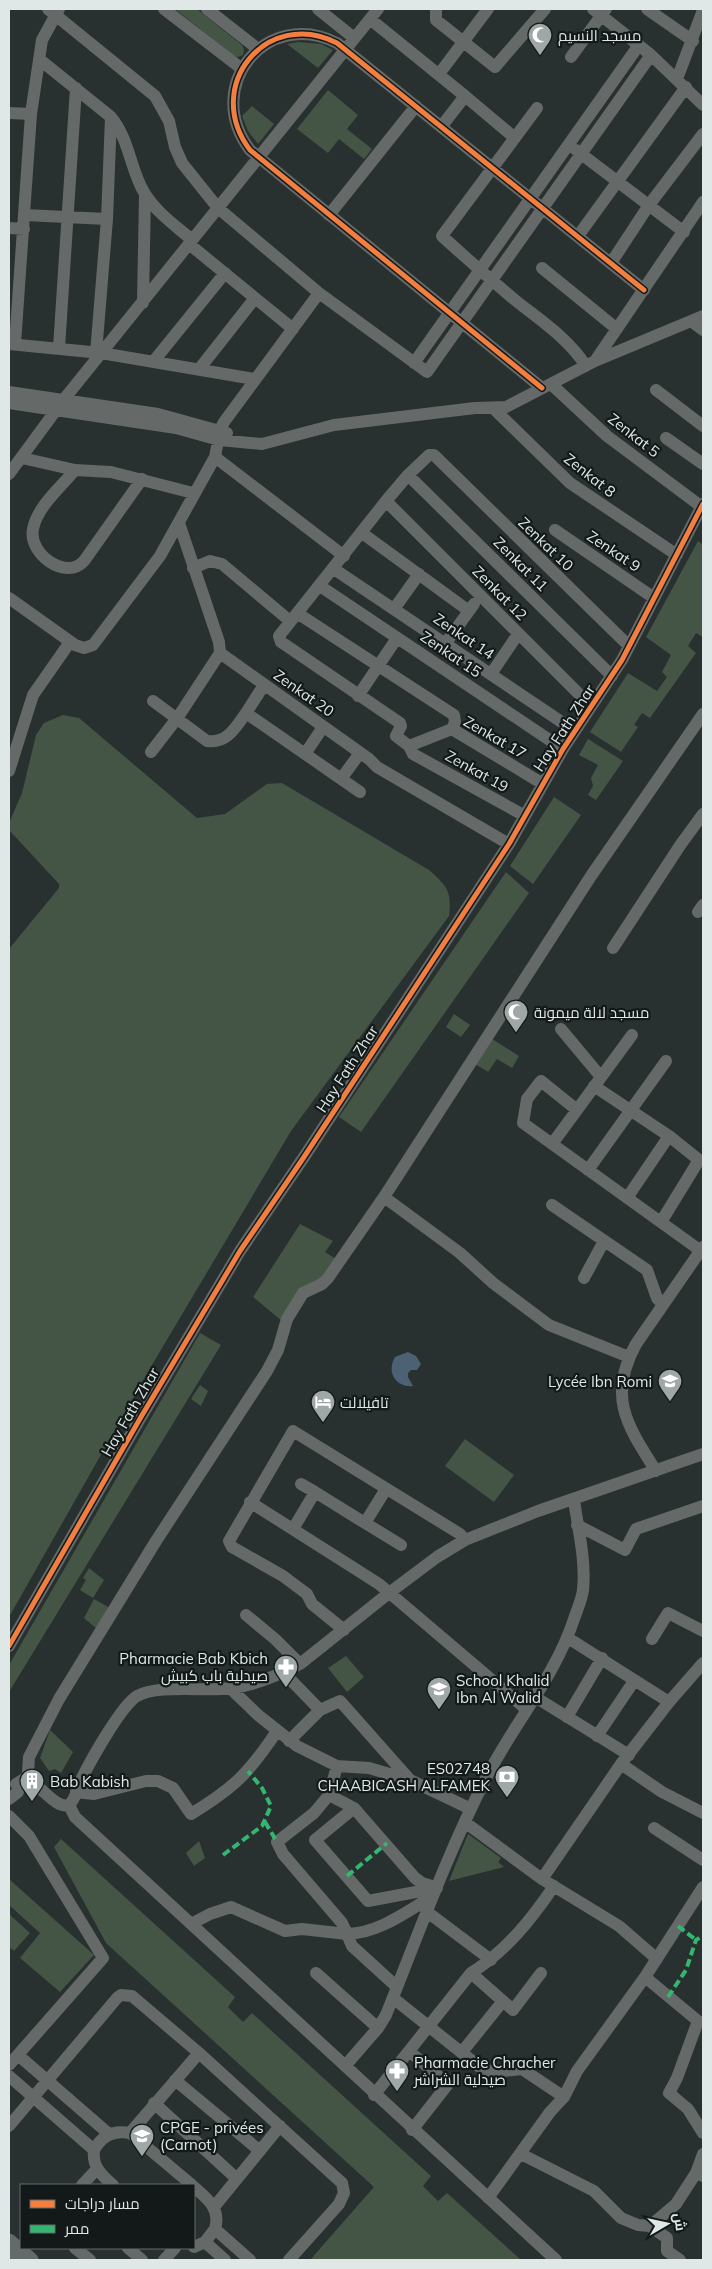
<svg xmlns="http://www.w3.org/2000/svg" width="712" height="2269" viewBox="0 0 712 2269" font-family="Mulish,Cairo,sans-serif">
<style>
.green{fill:#445546}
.water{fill:#4c6174}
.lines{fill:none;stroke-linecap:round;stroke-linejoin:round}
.minor{stroke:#656968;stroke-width:12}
.major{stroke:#646a69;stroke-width:15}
.quiet{stroke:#33b770;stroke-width:4;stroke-dasharray:8 4;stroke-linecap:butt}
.cycleway-casing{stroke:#131919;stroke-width:8}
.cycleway{stroke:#f27e40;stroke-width:5}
.labels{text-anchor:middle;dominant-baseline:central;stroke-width:4.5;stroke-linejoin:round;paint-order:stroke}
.poi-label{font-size:15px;fill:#dfe7e7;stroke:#131919;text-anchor:start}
.street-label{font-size:15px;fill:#dfe7e7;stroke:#131919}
</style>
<rect width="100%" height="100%" fill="#283030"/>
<path class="green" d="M175,9H197L242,45L244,49L243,55L238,57L234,56Z
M298,42L321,44L333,50L318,68L287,44Z
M328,90L358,115L347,129L372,149L364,159L339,139L328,153L297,129Z
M252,106L274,124L258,144L248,131L242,116Z
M698,541L703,545V637L696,633L688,646L696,653L650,718L642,713L634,725L638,727L621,752L590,732L628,673L657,691L667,677L662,672L671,655L646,637Z
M63,715L79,718L197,818L225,814L267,784L282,783L429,870C447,886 452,891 449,916L291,1131L149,1370L9,1617V949L59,888V884L9,830V823L22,793L36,735L44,723Z
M588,739L623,761L596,800L588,795L593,786L591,778L598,765L579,755Z
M554,797L581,815L533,884L510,866Z
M506,872L529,893L361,1132L339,1117Z
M454,1014L470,1025L461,1037L446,1027Z
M492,1039L519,1056L512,1068L497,1059L488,1072L475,1064Z
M300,1224L333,1241L325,1252L336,1259L283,1322L253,1297Z
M200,1333L221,1345L9,1692V1665Z
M200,1385L208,1391L201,1406L191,1399Z
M465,1439L514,1475L494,1502L445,1466Z
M89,1568L104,1580L93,1598L80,1590L86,1580L83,1578Z
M94,1599L110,1608L97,1629L84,1618Z
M346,1656L364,1677L347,1692L328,1668Z
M50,1730L73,1752L61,1773L55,1769L49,1771L40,1758Z
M468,1834L501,1858L498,1862L504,1867L449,1881Z
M61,1839L235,1997L228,2007L243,2022L252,2013L431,2176L423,2186L438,2201L447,2193L521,2260H310L374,2187L106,1943L54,1847Z
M199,1841L205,1858L194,1866L186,1853Z
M9,1879L94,1955L60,1992L20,1958L40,1933L9,1905Z
M9,1914L30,1933L14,1951L9,1947Z"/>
<path class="water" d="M408,1352L416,1356L421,1364L417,1370H411L408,1373V1377L413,1386C396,1388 386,1372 395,1357Z"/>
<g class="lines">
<path class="minor" d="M48,9L155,96L169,121L175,147L182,163L218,208L319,293L427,372L651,55
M164,9L242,69
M207,9L258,49
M318,9L354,38
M436,9V20L495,67L545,9
M593,9L651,55L703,105
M647,9L693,41
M370,19L465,96
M571,57L606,9
M39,59L111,117L107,219L96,353
M439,74L488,9
M677,79L703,10
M537,108L442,236C466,258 490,279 515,300C541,321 568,338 586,366
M9,113L31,114
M111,117C130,140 130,170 145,194C157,213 176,226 192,240
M441,127L465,96L515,138
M576,150L684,232
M25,215L107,219
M329,215L416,106
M9,228L24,229
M578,236L686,87
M189,244L293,329
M611,263L649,205L703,134
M542,268L617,329
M143,303L145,194
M691,321L703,330
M9,344L101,353L254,379
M15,344L31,114L42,40L59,9
M59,348L76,88
M595,361L703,202
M153,362L225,273
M414,363L639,45
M200,368L255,298
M551,384L607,436L702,507
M542,388L250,150C202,87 266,7 337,43L644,290
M656,390L703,426
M9,392L158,414L227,433
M9,403L176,428L219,440L262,444L334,425L475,408L506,407L595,361L703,316
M493,408L570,483L677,555
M666,438L703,464
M215,457L344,556
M22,458L75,470L111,472L193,493
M75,470C61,487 37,507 33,529C28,554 66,581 84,561L142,479
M9,474L65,398L378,9
M408,475L612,676
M386,501L591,706
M555,530L654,598
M362,533L469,611
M193,568L210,561L222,564L290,621
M334,569L575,731
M320,586L563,749
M9,598L75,645L84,648L93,645L160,556L215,457L220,430L224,422L319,293
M394,609L419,574
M297,613L454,715L455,722L452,729
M445,644L474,604
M220,653L369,759L377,767L509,844
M491,674L518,634
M358,696L397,638
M153,701L207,741C227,744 236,727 246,713L360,792
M246,713L264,685
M409,746L396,736L401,726L400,723L287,646L281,642L279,636L386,501L408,475L429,455H434L629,646
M151,752L178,717L220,653L219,642L179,523
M305,754L323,727
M9,771L33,695L70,642
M341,779L360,753
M525,816L413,754L409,746L452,729L543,784
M698,912L703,905
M613,948L681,844L703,814
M561,1029L601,1077
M594,1086L669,1136L699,1160L661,1222
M577,1110L541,1081L527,1099L523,1123L701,1251
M552,1144L632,1035
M588,1170L666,1061
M384,1197L460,1253L493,1283L549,1325L629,1357
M627,1198L669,1136
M552,1205L647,1270L657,1298L663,1305
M584,1278L604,1241
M656,1471C627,1425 607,1397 636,1344L703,1247
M301,1484L315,1492
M250,1502L379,1584L526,1709
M365,1523L401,1545
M577,1525L625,1550L636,1529L703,1506
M293,1529L315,1492L365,1523L386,1489
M246,1615L275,1639L300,1664
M344,1630L312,1604L307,1594L283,1576L232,1547L229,1541L293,1431L460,1534L465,1540
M568,1638L669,1702
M652,1639L668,1613L703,1631
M9,1646L141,1417L240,1251L304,1157L509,844L563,749L622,660L703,504
M284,1673L320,1710L289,1741
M231,1689L258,1715L297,1746L337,1766L369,1768L410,1780L471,1809
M535,1697L629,1755
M320,1710L340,1701L410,1780
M567,1717L602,1658
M597,1736L634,1681
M621,1764L662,1792L703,1813
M337,1766L329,1795L314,1813L277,1842L283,1854L342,1923L347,1934C379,1933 406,1912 433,1896
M32,1781L28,1772L29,1757L59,1699L156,1541L267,1371L278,1350L287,1319L303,1293L322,1284L328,1278L384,1197L591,876L703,714
M16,1784L24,1779C41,1783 54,1809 69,1805C76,1799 78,1787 82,1778C91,1760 121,1706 137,1696C158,1684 207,1692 232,1688C256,1685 279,1675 300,1664L389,1593L437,1557L465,1540L538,1511L703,1454
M76,1792L94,1794L146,1781H158L173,1788L191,1814C234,1788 249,1773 277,1731
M329,1795L354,1808L415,1878L422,1883L435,1887
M9,1799L18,1792
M69,1805L75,1817L556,2260
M354,1808L315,1840L368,1901L437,1888
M9,1816L29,1836L103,1958L9,2065
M466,1823L542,1879L619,1926L657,1959
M654,1828L703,1860
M542,1879L621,1764L669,1702L703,1663
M426,1911L491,1960
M191,1924L210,1914L231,1907L285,1931L302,1929L347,1934L352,1946L397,1987
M316,1973L378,2028
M471,1973L513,2010L541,1973
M645,1977L698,2021L677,2078L669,2093L688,2109L703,2133
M393,1998L481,2068L494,2072L522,2069L564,2097
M409,2051L448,2084L412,2130
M462,2052L503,2001
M18,2055L109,2134
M345,2066L378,2028L386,2015C418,1935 447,1854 486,1778C514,1723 555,1677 574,1619C577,1610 582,1599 583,1590C586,1560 578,1529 574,1500
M9,2076L94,2150C92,2166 101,2175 113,2185
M175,2080L260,2151
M374,2095L471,1973C506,1951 531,1920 554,1886
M154,2103L237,2179
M9,2126L117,1998L121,1995L132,1996L199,2053L342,2183L344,2193L339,2204L289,2260
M130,2133L199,2053
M94,2150C102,2135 114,2130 130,2133L192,2185
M521,2154L594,2191L621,2218L638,2225L650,2226L676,2204L696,2173L703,2176
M696,2173L703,2154
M82,2185L97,2169
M194,2187C208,2199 221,2209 215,2229
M488,2198L550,2112L564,2097L577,2071L645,1977L703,1887
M214,2207L280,2126
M650,2226L667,2238V2251L680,2260
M205,2242L225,2260
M194,2247L205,2242L215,2229L250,2260
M75,2248L90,2260
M128,2248L142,2260
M164,2260L175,2248"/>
<path class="major" d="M9,2241L31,2260
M9,2256L13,2260"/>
<path class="quiet" d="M265,1822L277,1842
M223,1855L262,1826L271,1806L262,1788L248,1771
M347,1876L387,1843
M678,1926L696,1940
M668,1997L686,1970L696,1940L703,1936"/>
<defs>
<path id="cycleway" d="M542,388L250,150C202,87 266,7 337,43L644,290
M9,1646L141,1417L240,1251L304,1157L509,844L563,749L622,660L703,504"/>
</defs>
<use href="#cycleway" class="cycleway-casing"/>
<use href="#cycleway" class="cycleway"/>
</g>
<defs>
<symbol id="mosque-pin" viewBox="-11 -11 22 30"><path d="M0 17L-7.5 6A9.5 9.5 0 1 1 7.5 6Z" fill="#9fa7a7" stroke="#131919"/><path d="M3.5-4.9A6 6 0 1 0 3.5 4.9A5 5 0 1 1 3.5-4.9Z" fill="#fff"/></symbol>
<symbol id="university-pin" viewBox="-11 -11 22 30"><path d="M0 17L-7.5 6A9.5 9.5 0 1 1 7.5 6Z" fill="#9fa7a7" stroke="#131919"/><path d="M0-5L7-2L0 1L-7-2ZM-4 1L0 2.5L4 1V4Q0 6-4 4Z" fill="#fff"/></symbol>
<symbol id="hotel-pin" viewBox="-11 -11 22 30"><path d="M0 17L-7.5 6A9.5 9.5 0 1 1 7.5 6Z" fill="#9fa7a7" stroke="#131919"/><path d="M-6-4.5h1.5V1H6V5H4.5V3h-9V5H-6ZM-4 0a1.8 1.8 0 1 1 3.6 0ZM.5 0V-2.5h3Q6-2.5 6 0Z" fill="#fff"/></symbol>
<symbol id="pharmacy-pin" viewBox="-11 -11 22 30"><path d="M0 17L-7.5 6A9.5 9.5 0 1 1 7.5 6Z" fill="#9fa7a7" stroke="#131919"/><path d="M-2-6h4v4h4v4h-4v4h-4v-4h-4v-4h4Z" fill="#fff"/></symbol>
<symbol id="school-pin" viewBox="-11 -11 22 30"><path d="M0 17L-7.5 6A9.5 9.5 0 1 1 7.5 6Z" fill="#9fa7a7" stroke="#131919"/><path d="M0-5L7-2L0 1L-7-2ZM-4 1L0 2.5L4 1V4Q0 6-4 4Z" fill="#fff"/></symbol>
<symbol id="bank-pin" viewBox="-11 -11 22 30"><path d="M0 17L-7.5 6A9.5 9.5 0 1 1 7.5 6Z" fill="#9fa7a7" stroke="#131919"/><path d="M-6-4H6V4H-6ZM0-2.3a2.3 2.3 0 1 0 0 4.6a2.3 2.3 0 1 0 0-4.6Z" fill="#fff"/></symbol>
<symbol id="building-pin" viewBox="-11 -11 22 30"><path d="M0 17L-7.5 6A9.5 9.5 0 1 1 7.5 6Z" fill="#9fa7a7" stroke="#131919"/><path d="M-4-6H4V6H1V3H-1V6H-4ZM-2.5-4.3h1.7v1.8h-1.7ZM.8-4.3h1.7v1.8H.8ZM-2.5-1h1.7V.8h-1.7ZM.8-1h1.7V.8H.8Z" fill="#fff"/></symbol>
</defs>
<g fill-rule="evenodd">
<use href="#mosque-pin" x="526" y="21" width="28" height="38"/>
<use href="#mosque-pin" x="502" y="998" width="28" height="38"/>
<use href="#university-pin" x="656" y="1367" width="28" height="38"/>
<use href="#hotel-pin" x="309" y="1388" width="28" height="38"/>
<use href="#pharmacy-pin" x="272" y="1653" width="28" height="38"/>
<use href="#school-pin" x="425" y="1675" width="28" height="38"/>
<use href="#bank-pin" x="493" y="1763" width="28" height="38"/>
<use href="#building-pin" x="18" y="1767" width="28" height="38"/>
<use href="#pharmacy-pin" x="383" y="2057" width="28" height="38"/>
<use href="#university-pin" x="128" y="2122" width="28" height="38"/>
</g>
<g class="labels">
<g class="poi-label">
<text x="558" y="35">مسجد النسيم</text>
<text x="534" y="1012">مسجد لالة ميمونة</text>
<text x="652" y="1381" text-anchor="end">Lycée Ibn Romi</text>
<text x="340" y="1402">تافيلالت</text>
<text x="268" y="1658" text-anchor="end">Pharmacie Bab Kbich<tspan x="268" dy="17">صيدلية باب كبيش</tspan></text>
<text x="456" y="1680">School Khalid<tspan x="456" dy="17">Ibn Al Walid</tspan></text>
<text x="490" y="1768" text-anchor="end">ES02748<tspan x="490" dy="17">CHAABICASH ALFAMEK</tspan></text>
<text x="50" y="1781">Bab Kabish</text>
<text x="414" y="2062">Pharmacie Chracher<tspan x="414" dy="17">صيدلية الشراشر</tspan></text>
<text x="160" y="2127">CPGE - privées<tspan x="160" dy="17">(Carnot)</tspan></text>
</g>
<g class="street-label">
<text transform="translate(634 435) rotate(38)">Zenkat 5</text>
<text transform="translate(590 475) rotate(38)">Zenkat 8</text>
<text transform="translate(546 544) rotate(44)">Zenkat 10</text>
<text transform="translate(614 551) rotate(34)">Zenkat 9</text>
<text transform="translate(521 564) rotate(45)">Zenkat 11</text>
<text transform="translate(500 593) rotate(45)">Zenkat 12</text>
<text transform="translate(464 636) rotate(34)">Zenkat 14</text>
<text transform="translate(451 654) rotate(34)">Zenkat 15</text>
<text transform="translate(304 693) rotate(35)">Zenkat 20</text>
<text transform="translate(564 728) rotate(-57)">Hay Fath Zhar</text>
<text transform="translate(495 737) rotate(30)">Zenkat 17</text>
<text transform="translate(477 771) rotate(29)">Zenkat 19</text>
<text transform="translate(347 1069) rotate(-57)">Hay Fath Zhar</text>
<text transform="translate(130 1412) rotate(-60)">Hay Fath Zhar</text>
</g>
</g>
<rect width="712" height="2269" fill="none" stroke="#dfe7e7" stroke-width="20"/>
<rect x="20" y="2184" width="175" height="65" fill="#131919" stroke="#656b6b"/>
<rect x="30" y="2200" width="25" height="8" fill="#f27e40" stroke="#656b6b"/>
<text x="65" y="2209" font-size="15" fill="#dfe7e7">مسار دراجات</text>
<rect x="30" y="2225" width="25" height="8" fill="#33b770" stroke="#656b6b"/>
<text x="65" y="2234" font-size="15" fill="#dfe7e7">ممر</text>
<g transform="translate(667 2224) rotate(81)" stroke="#131919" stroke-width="4" paint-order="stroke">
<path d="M0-4L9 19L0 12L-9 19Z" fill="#dfe7e7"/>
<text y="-8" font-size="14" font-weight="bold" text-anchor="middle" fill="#dfe7e7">ش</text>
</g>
</svg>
